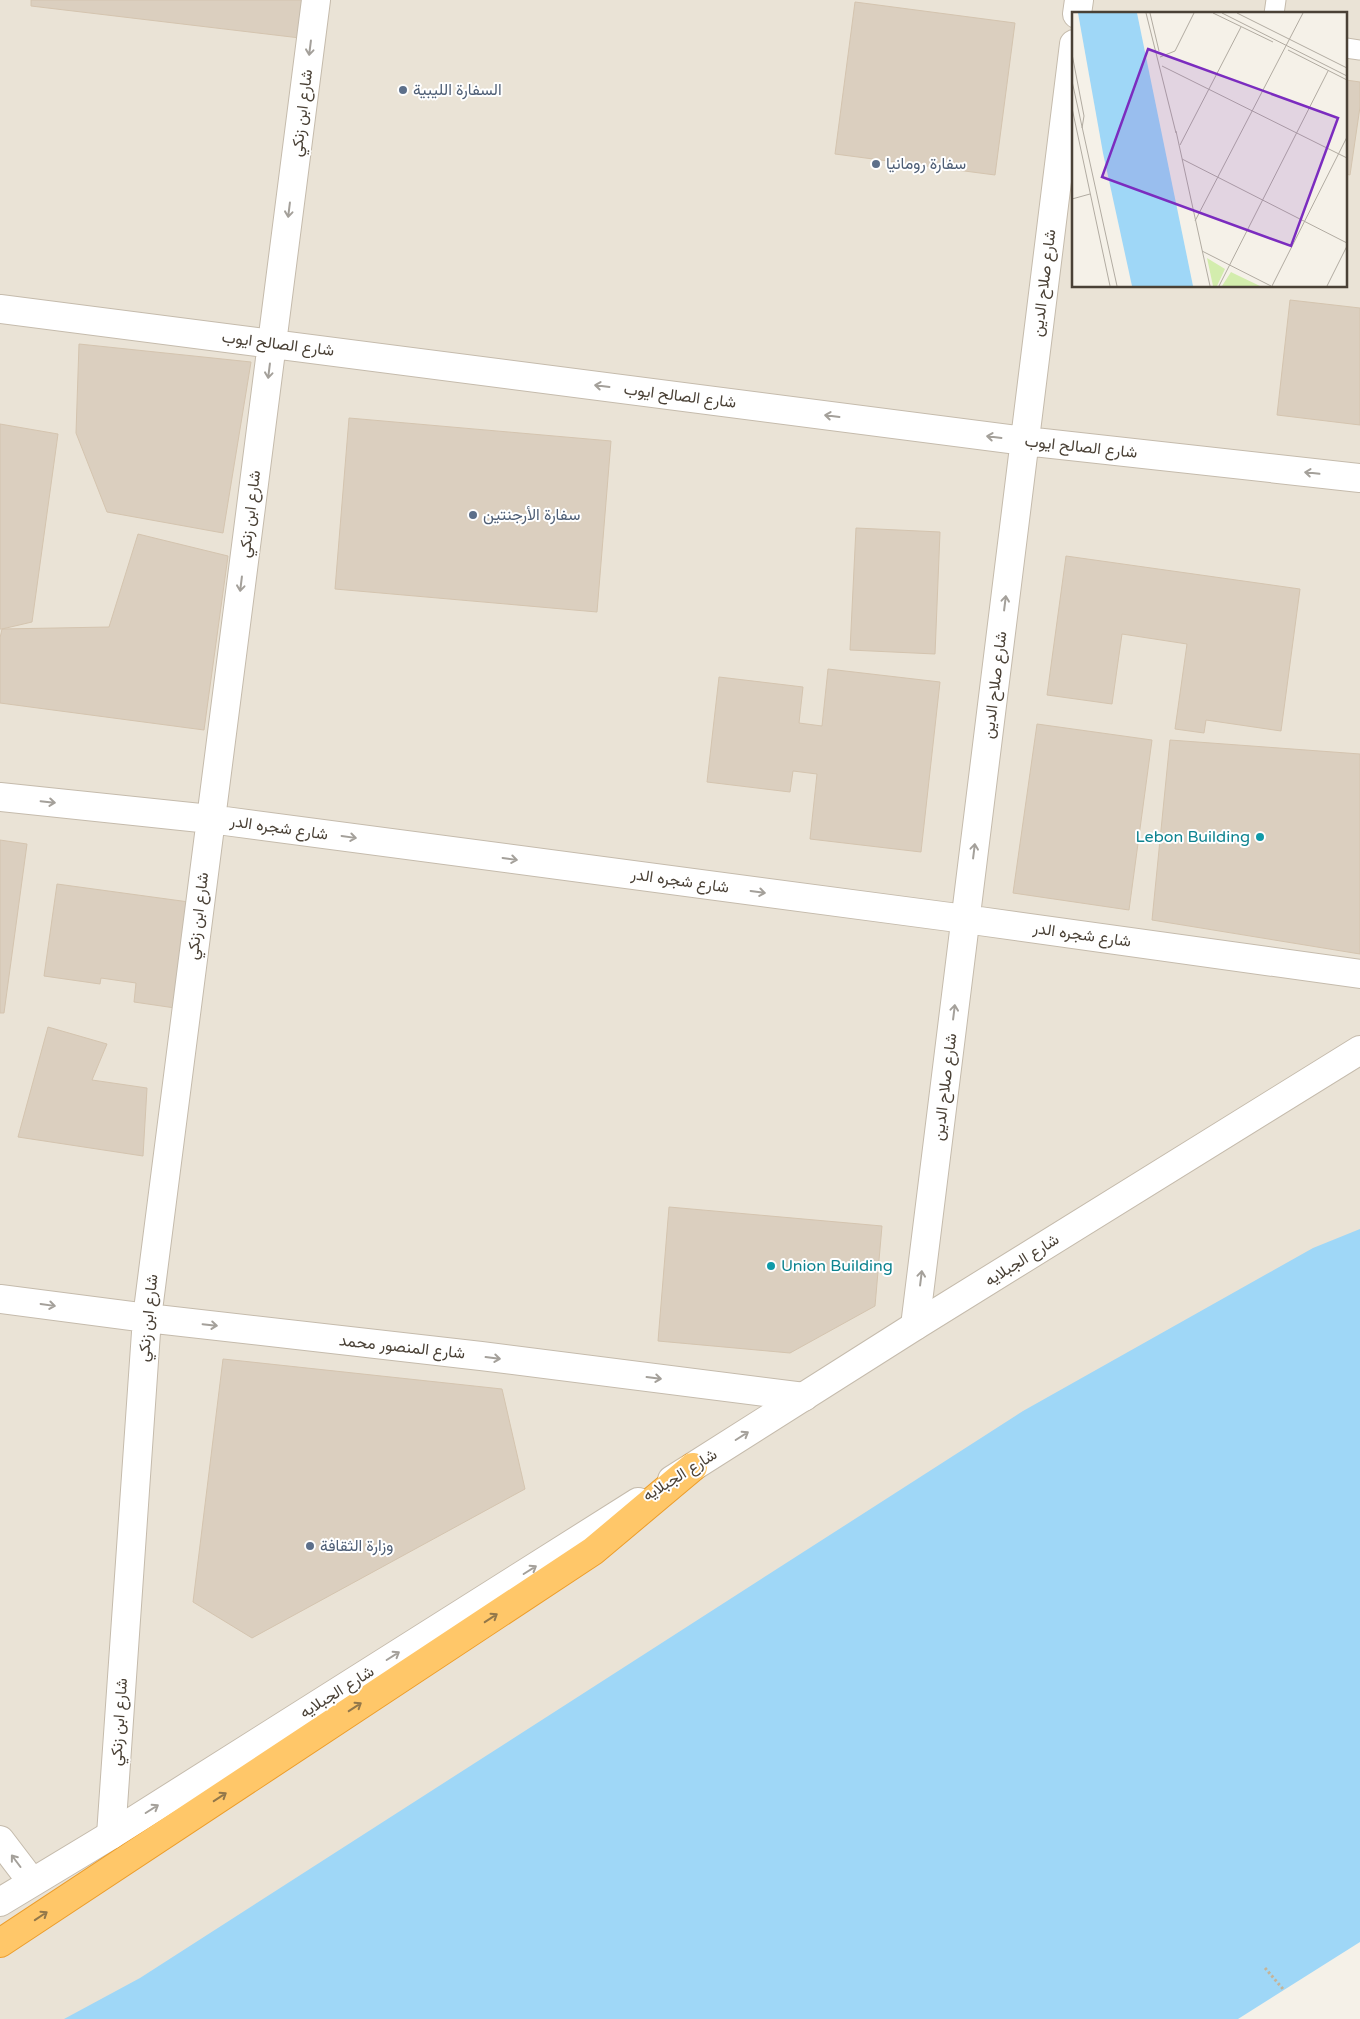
<svg xmlns="http://www.w3.org/2000/svg" width="1360" height="2019" viewBox="0 0 1360 2019" font-family="'Varela Round',Vazirmatn,sans-serif">
<style>
.residential{fill:#eae3d6;fill-rule:evenodd}
.water{fill:#9fd7f7}
.building{fill:#dbcfbf;stroke:#d4c4af}
.lines{fill:none;stroke-linecap:round;stroke-linejoin:round}
.service-casing{stroke:#c5bbac;stroke-width:21}
.minor-casing{stroke:#c5bbac;stroke-width:30}
.tertiary-casing{stroke:#c5bbac;stroke-width:30}
.motorway-casing{stroke:#ec9d2b;stroke-width:30}
.path{stroke:#c5b499;stroke-width:3;stroke-dasharray:2.5 2.5;stroke-linecap:butt}
.service{stroke:#fff;stroke-width:19}
.minor{stroke:#fff;stroke-width:28}
.tertiary{stroke:#fff;stroke-width:28}
.motorway{stroke:#ffc769;stroke-width:28}
.oneway{stroke:#a4a09a}
.oneway2{stroke:#92774a}
.service-dot{fill:#5c6f8a;stroke:#fff;stroke-width:2}
.culture-dot{fill:#0f9aa8;stroke:#fff;stroke-width:2}
.labels{text-anchor:middle;dominant-baseline:central;stroke-width:4;stroke-linejoin:round;paint-order:stroke}
.service-label{font-size:16px;fill:#4e5e75;stroke:#fff;text-anchor:start}
.street-label{font-size:16px;fill:#4a4136;stroke:#fff}
.culture-label{font-size:16px;fill:#0d838f;stroke:#fff;text-anchor:end}
.inset-road{fill:none;stroke:#b1aba1;stroke-width:1}
.view{fill:#7b2cbf;fill-opacity:0.15;stroke:#7b2cbf;stroke-width:2.5}
.inset-edge{fill:none;stroke:#4a4136;stroke-width:2.5}
</style>
<rect width="100%" height="100%" fill="#f5f1e8"/>
<path class="residential" d="M0,0H1360V1559L624,2019H0ZM1074,14H1346V286H1074Z"/>
<path class="water" d="M1360,1229V1942L1238,2019H64L140,1978L1023,1411L1313,1248Z"/>
<path class="building" d="M31,0H304L300,38L31,6Z
M855,2L1015,23L995,175L835,154Z
M1346,80L1360,82V107L1350,175L1346,174Z
M1290,300L1360,308V425L1277,415Z
M79,344L251,362L223,533L107,512L76,433Z
M349,418L611,441L597,612L335,589Z
M0,424L58,434L32,622L2,629H0Z
M856,528L940,532L935,654L850,650Z
M138,534L228,556L204,730L0,703V638L2,629L109,627Z
M1066,556L1300,589L1281,731L1206,720L1204,733L1175,729L1187,644L1122,634L1112,704L1047,695Z
M828,669L940,682L921,852L810,839L817,774L793,771L790,792L707,782L719,677L803,687L799,723L822,726Z
M1037,724L1152,740L1129,910L1013,893Z
M1170,740L1360,754V954L1152,920Z
M0,840L27,844L4,1013H0Z
M57,884L189,902L175,1008L134,1002L136,983L101,978L100,984L44,976Z
M48,1027L107,1044L92,1080L147,1088L143,1156L18,1137Z
M669,1207L882,1226L875,1306L790,1353L658,1341Z
M223,1359L502,1389L525,1489L252,1638L193,1602Z"/>
<g class="lines">
<defs>
<path id="service" d="M1274,14L1276,0
M1346,48L1360,50"/>
<path id="minor" d="M1077,14L1079,0
M0,309L1025,441L1360,478
M0,797L210,819L965,919L1360,974
M0,1299L147,1318L481,1356L804,1397
M915,1326L1074,44
M111,1835L147,1318L316,0
M0,1840L32,1882"/>
<path id="tertiary" d="M672,1480L915,1326L1360,1050
M0,1902L111,1835L638,1502"/>
<path id="motorway" d="M0,1943L593,1551L693,1467"/>
</defs>
<use href="#service" class="service-casing"/>
<use href="#minor" class="minor-casing"/>
<use href="#tertiary" class="tertiary-casing"/>
<use href="#motorway" class="motorway-casing"/>
<path class="path" d="M1265,1968L1283,1989"/>
<use href="#service" class="service"/>
<use href="#minor" class="minor"/>
<use href="#tertiary" class="tertiary"/>
<use href="#motorway" class="motorway"/>
</g>
<defs><path id="oneway-shaft" d="M-6 0H5M1.5-3L5.5 0L1.5 3" fill="none" stroke-width="1.6" stroke-linecap="round" stroke-linejoin="round" transform="scale(1.25)"/></defs>
<g class="oneway">
<use href="#oneway-shaft" transform="translate(310 48) rotate(97)"/>
<use href="#oneway-shaft" transform="translate(289 210) rotate(97)"/>
<use href="#oneway-shaft" transform="translate(269 371) rotate(97)"/>
<use href="#oneway-shaft" transform="translate(602 386) rotate(-173)"/>
<use href="#oneway-shaft" transform="translate(832 416) rotate(-173)"/>
<use href="#oneway-shaft" transform="translate(994 437) rotate(-173)"/>
<use href="#oneway-shaft" transform="translate(1312 473) rotate(-174)"/>
<use href="#oneway-shaft" transform="translate(241 584) rotate(97)"/>
<use href="#oneway-shaft" transform="translate(1005 603) rotate(-83)"/>
<use href="#oneway-shaft" transform="translate(48 802) rotate(6)"/>
<use href="#oneway-shaft" transform="translate(349 837) rotate(8)"/>
<use href="#oneway-shaft" transform="translate(974 851) rotate(-83)"/>
<use href="#oneway-shaft" transform="translate(510 859) rotate(8)"/>
<use href="#oneway-shaft" transform="translate(758 892) rotate(8)"/>
<use href="#oneway-shaft" transform="translate(954 1012) rotate(-83)"/>
<use href="#oneway-shaft" transform="translate(921 1278) rotate(-83)"/>
<use href="#oneway-shaft" transform="translate(48 1305) rotate(8)"/>
<use href="#oneway-shaft" transform="translate(210 1325) rotate(6)"/>
<use href="#oneway-shaft" transform="translate(493 1358) rotate(7)"/>
<use href="#oneway-shaft" transform="translate(654 1378) rotate(7)"/>
<use href="#oneway-shaft" transform="translate(742 1436) rotate(-32)"/>
<use href="#oneway-shaft" transform="translate(530 1570) rotate(-32)"/>
<use href="#oneway-shaft" transform="translate(393 1656) rotate(-32)"/>
<use href="#oneway-shaft" transform="translate(152 1809) rotate(-32)"/>
<use href="#oneway-shaft" transform="translate(16 1861) rotate(-127)"/>
</g>
<g class="oneway2">
<use href="#oneway-shaft" transform="translate(491 1618) rotate(-33)"/>
<use href="#oneway-shaft" transform="translate(355 1707) rotate(-33)"/>
<use href="#oneway-shaft" transform="translate(220 1797) rotate(-33)"/>
<use href="#oneway-shaft" transform="translate(41 1916) rotate(-34)"/>
</g>
<g class="service-dot">
<circle cx="403" cy="90" r="5"/>
<circle cx="876" cy="164" r="5"/>
<circle cx="473" cy="515" r="5"/>
<circle cx="310" cy="1546" r="5"/>
</g>
<g class="culture-dot">
<circle cx="1260" cy="837" r="5"/>
<circle cx="771" cy="1266" r="5"/>
</g>
<g class="labels">
<g class="service-label">
<text x="413" y="90">السفارة الليبية</text>
<text x="886" y="164">سفارة رومانيا</text>
<text x="483" y="515">سفارة الأرجنتين</text>
<text x="320" y="1546">وزارة الثقافة</text>
</g>
<g class="street-label">
<text transform="translate(302 113) rotate(-83)">شارع ابن زنكي</text>
<text transform="translate(1044 283) rotate(-83)">شارع صلاح الدين</text>
<text transform="translate(278 344) rotate(7)">شارع الصالح ايوب</text>
<text transform="translate(680 396) rotate(7)">شارع الصالح ايوب</text>
<text transform="translate(1081 447) rotate(6)">شارع الصالح ايوب</text>
<text transform="translate(250 514) rotate(-83)">شارع ابن زنكي</text>
<text transform="translate(995 685) rotate(-83)">شارع صلاح الدين</text>
<text transform="translate(279 828) rotate(8)">شارع شجره الدر</text>
<text transform="translate(680 881) rotate(8)">شارع شجره الدر</text>
<text transform="translate(198 916) rotate(-83)">شارع ابن زنكي</text>
<text transform="translate(1082 935) rotate(8)">شارع شجره الدر</text>
<text transform="translate(945 1087) rotate(-83)">شارع صلاح الدين</text>
<text transform="translate(1022 1260) rotate(-32)">شارع الجبلايه</text>
<text transform="translate(148 1318) rotate(-84)">شارع ابن زنكي</text>
<text transform="translate(402 1347) rotate(6)">شارع المنصور محمد</text>
<text transform="translate(680 1475) rotate(-32)">شارع الجبلايه</text>
<text transform="translate(337 1692) rotate(-32)">شارع الجبلايه</text>
<text transform="translate(119 1722) rotate(-86)">شارع ابن زنكي</text>
</g>
<g class="culture-label">
<text x="1250" y="837">Lebon Building</text>
<text x="781" y="1266" text-anchor="start">Union Building</text>
</g>
</g>
<g transform="translate(1072 12)">
<rect width="275" height="275" fill="#f5f1e8"/>
<path d="M135,246L153,257L145,274H141ZM159,260L165,263L188,274H150Z" fill="#d3edad"/>
<path d="M6,1H65L121,274H60L31,141Z" fill="#9fd7f7"/>
<path class="inset-road" d="M74,1L104,121M78,1L87,39M141,1L201,30M150,1L275,64M165,1L275,56M216,38L275,68M0,42L12,104L10,116M88,45L103,39L122,1M90,54L275,146M0,69L45,274M0,96L38,274M104,119L138,274M108,133L169,15M110,147L275,231M0,187L18,182M123,209L231,1M130,239L199,274M147,274L256,59M200,274L275,125M255,274L275,234"/>
<path class="view" d="M76,37L266,106L219,234L30,165Z"/>
<rect width="275" height="275" class="inset-edge"/>
</g>
</svg>
